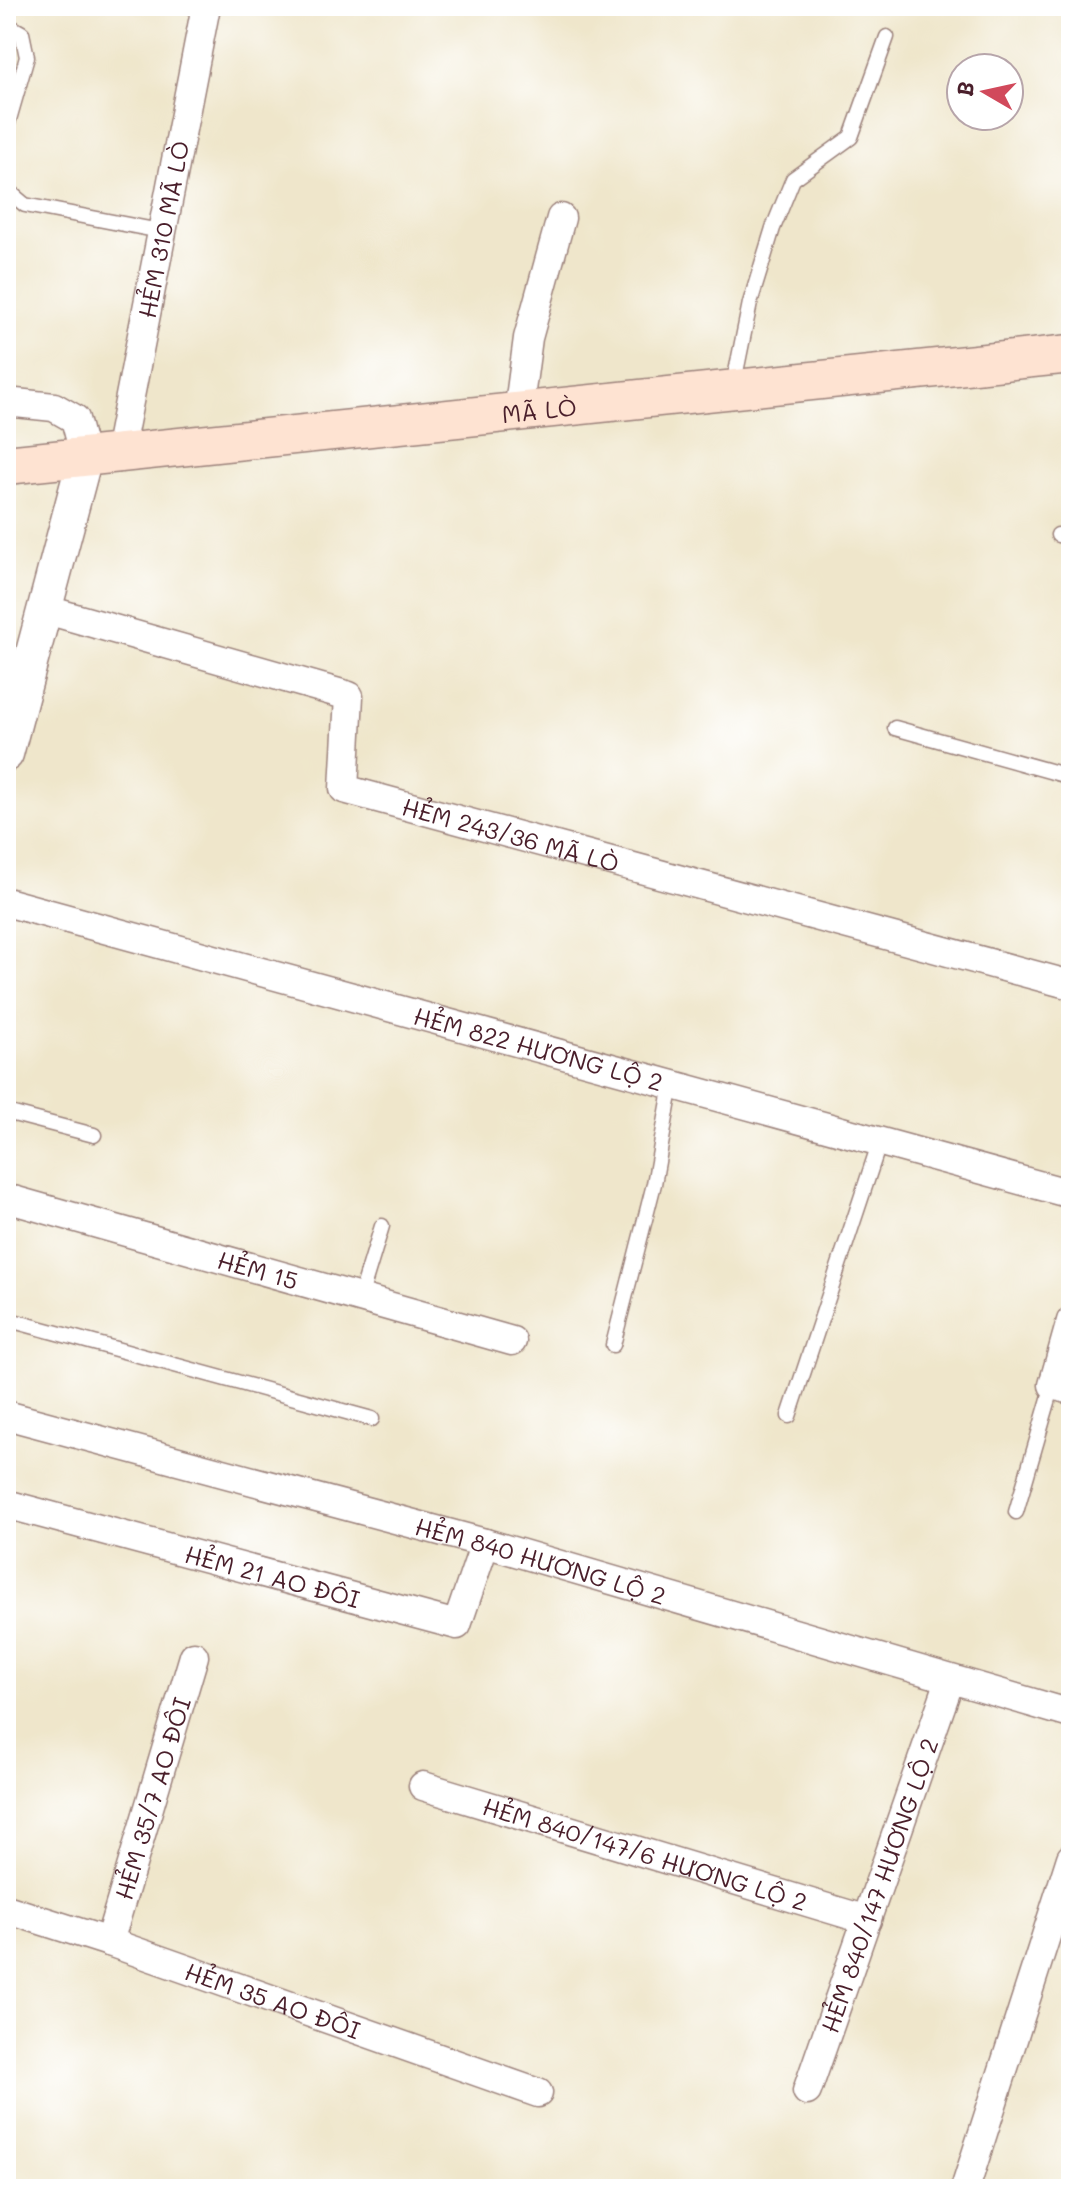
<svg xmlns="http://www.w3.org/2000/svg" width="1077" height="2195" viewBox="0 0 1077 2195" font-family="Mali,sans-serif">
<style>
.lines{fill:none;stroke-linecap:round;stroke-linejoin:round}
.service-casing{stroke:#9c827b;stroke-width:17}
.minor-casing{stroke:#9c827b;stroke-width:31}
.tertiary-casing{stroke:#9c827b;stroke-width:37}
.secondary-casing{stroke:#9c827b;stroke-width:41}
.service{stroke:#fff;stroke-width:14}
.minor{stroke:#fff;stroke-width:28}
.tertiary{stroke:#fff;stroke-width:34}
.secondary{stroke:#fee3d2;stroke-width:38}
.labels{text-anchor:middle;dominant-baseline:central;stroke-width:6;stroke-linejoin:round;paint-order:stroke}
.street-label{font-size:24px;fill:#4a1f2b;stroke:#fff}
</style>
<rect width="100%" height="100%" fill="#fff"/>
<filter id="ink" filterUnits="userSpaceOnUse"><feTurbulence type="fractalNoise" baseFrequency=".0125" numOctaves="2"/><feDisplacementMap in="SourceGraphic" scale="16" xChannelSelector="R" yChannelSelector="G"/><feConvolveMatrix kernelMatrix="1 2 1 2 8 2 1 2 1" color-interpolation-filters="sRGB"/></filter>
<filter id="wash" filterUnits="userSpaceOnUse"><feTurbulence type="fractalNoise" baseFrequency=".006" numOctaves="4" result="noise"/><feDisplacementMap in="SourceGraphic" scale="32" xChannelSelector="R" yChannelSelector="G"/><feGaussianBlur stdDeviation="1.8" result="paint"/><feColorMatrix in="noise" values="0 0 0 0 0 0 0 0 0 0 0 0 0 0 0 0 0 1.4 0 .05"/><feComposite in="paint" operator="in"/></filter>
<g filter="url(#wash)">
<rect width="100%" height="100%" fill="#efe6cb"/>
</g>
<g filter="url(#ink)">
<g class="lines">
<defs>
<path id="service" d="M6,24L22,33L27,57L6,130
M6,189L25,205L160,231
M733,387L750,303L773,228L793,179L851,137L887,37
M1058,535L1071,538
M895,728L1071,777
M6,1112L94,1135
M360,1298L382,1226
M6,1319L372,1419
M613,1345L654,1184L672,1084
M789,1416L880,1141
M1016,1512L1053,1385"/>
<g id="minor">
<path d="M6,402L54,407L75,419L85,457"/>
<path d="M518,413L528,338L561,218"/>
<path id="s1" d="M119,453L206,6"/>
<path id="s2" d="M47,610L349,696L344,789L1071,985"/>
<path id="s3" d="M6,902L1071,1194"/>
<path id="s4" d="M6,1198L512,1341"/>
<path d="M1071,1321L1053,1385L1071,1390"/>
<path id="s5" d="M6,1415L485,1543L1071,1714"/>
<path id="s6" d="M6,1504L457,1625L485,1543"/>
<path id="s7" d="M423,1786L867,1920"/>
<path id="s8" d="M6,1909L109,1942L538,2093"/>
<path id="s9" d="M109,1942L194,1656"/>
<path id="s10" d="M807,2091L950,1680"/>
<path d="M965,2189L1071,1858"/>
</g>
<path id="tertiary" d="M6,754L85,457"/>
<g id="secondary">
<path id="s11" d="M6,465L1071,354"/>
</g>
</defs>
<use href="#service" class="service-casing"/>
<use href="#minor" class="minor-casing"/>
<use href="#tertiary" class="tertiary-casing"/>
<use href="#secondary" class="secondary-casing"/>
<use href="#service" class="service"/>
<use href="#minor" class="minor"/>
<use href="#tertiary" class="tertiary"/>
<use href="#secondary" class="secondary"/>
</g>
</g>
<g class="labels">
<g class="street-label">
<text stroke="none"><textPath href="#s1" startOffset="228">HẺM 310 MÃ LÒ</textPath></text>
<text stroke="none"><textPath href="#s11" startOffset="536">MÃ LÒ</textPath></text>
<text stroke="none"><textPath href="#s2" startOffset="580">HẺM 243/36 MÃ LÒ</textPath></text>
<text stroke="none"><textPath href="#s3" startOffset="552">HẺM 822 HƯƠNG LỘ 2</textPath></text>
<text stroke="none"><textPath href="#s4" startOffset="262">HẺM 15</textPath></text>
<text stroke="none"><textPath href="#s5" startOffset="554">HẺM 840 HƯƠNG LỘ 2</textPath></text>
<text stroke="none"><textPath href="#s6" startOffset="276">HẺM 21 AO ĐÔI</textPath></text>
<text stroke="none"><textPath href="#s9" startOffset="150">HẺM 35/7 AO ĐÔI</textPath></text>
<text stroke="none"><textPath href="#s7" startOffset="232">HẺM 840/147/6 HƯƠNG LỘ 2</textPath></text>
<text stroke="none"><textPath href="#s10" startOffset="218">HẺM 840/147 HƯƠNG LỘ 2</textPath></text>
<text stroke="none"><textPath href="#s8" startOffset="282">HẺM 35 AO ĐÔI</textPath></text>
</g>
</g>
<rect width="1077" height="2195" fill="none" stroke="#fff" stroke-width="32"/>
<g transform="translate(985 92) rotate(279)"><circle r="38" fill="#ffffff" stroke="#b7a5aa" stroke-width="2"/>
<path d="M0-6L14 30L0 20L-14 30Z" fill="#d1495b"/>
<text y="-12" font-size="22" font-weight="bold" text-anchor="middle" fill="#4a1f2b">B</text>
</g>
</svg>
